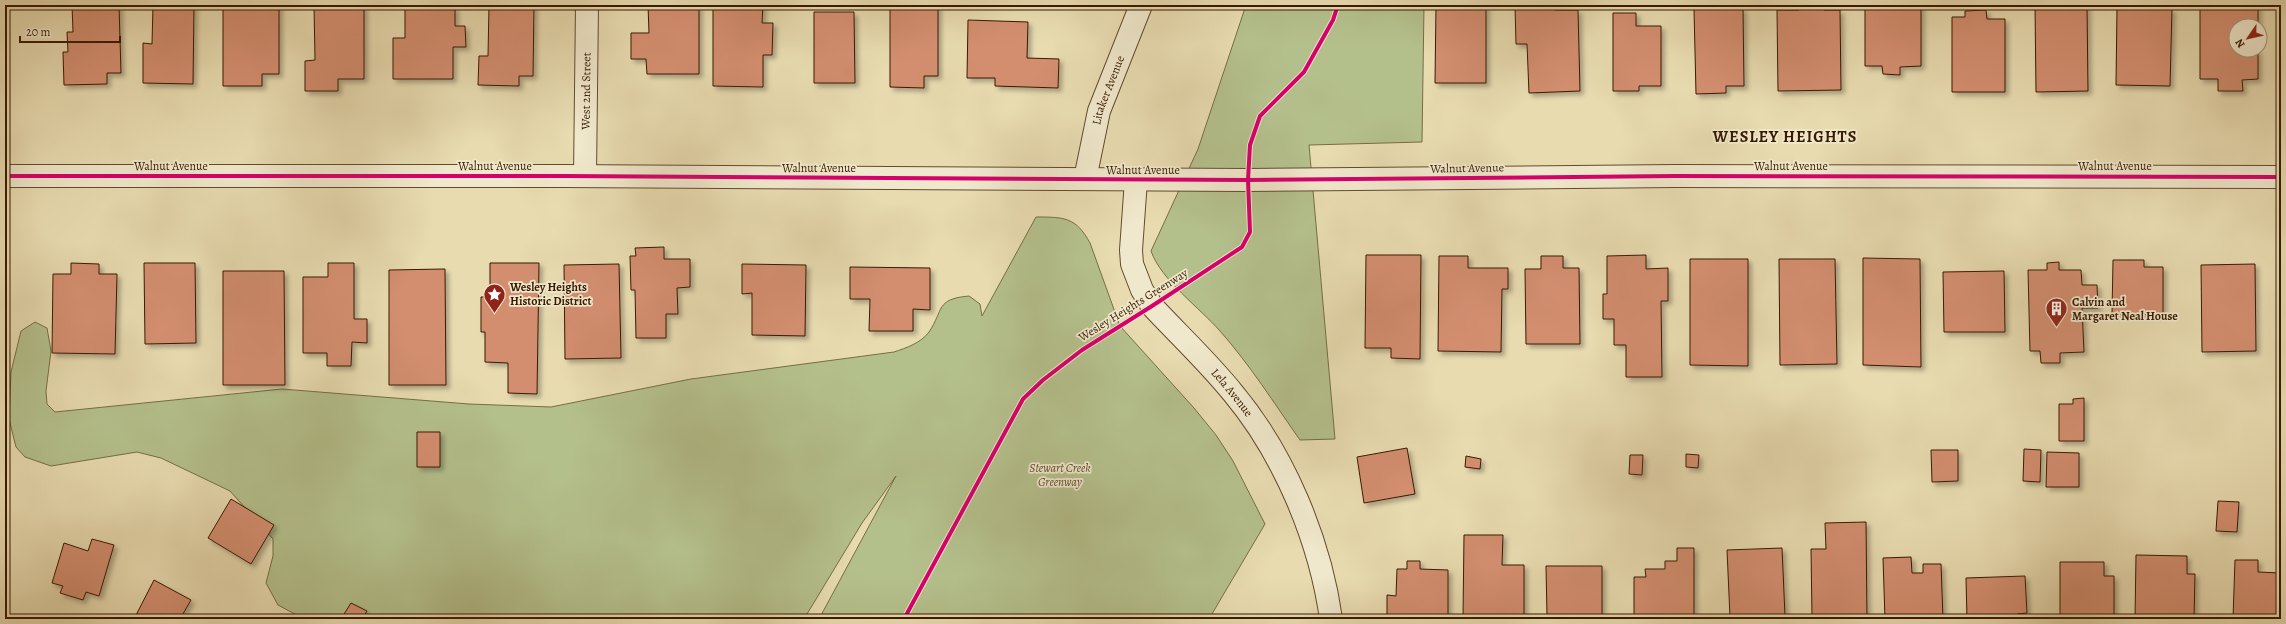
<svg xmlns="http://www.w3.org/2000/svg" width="2286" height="624" viewBox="0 0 2286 624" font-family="Alegreya,serif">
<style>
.green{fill:#b4c08c;stroke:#766d46}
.building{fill:#d38e6f;stroke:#381a01;filter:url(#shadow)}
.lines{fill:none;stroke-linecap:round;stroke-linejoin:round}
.street-casing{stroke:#644a2d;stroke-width:24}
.street{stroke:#f0e8cc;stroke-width:22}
.cycleway-casing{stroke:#f0e8cc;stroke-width:6}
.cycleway{stroke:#d6006c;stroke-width:4}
.labels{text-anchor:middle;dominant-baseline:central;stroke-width:3.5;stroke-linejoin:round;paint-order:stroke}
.street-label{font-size:12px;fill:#381a01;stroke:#f0e8cc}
.poi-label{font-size:12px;font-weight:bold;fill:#381a01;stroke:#f0e8cc;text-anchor:start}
.park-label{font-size:12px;font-style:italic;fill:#5d4c2b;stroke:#f0e8cc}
.district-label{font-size:16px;font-weight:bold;letter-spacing:1px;fill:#381a01;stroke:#f0e8cc}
</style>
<defs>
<filter id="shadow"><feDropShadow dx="3.5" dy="3.5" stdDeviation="2" flood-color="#0004"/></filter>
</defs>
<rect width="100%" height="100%" fill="#e8dbb0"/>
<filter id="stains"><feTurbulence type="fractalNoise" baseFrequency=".005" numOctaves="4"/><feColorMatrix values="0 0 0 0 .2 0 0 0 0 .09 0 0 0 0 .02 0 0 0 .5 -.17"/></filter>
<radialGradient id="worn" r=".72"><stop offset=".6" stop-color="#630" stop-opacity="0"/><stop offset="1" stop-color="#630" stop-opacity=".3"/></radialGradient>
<path class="green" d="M1246,5H1424L1422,142L1309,145L1335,439L1300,440C1274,403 1250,365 1220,331C1200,308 1161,280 1151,251L1198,149Z
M1036,217C1064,217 1076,217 1090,243L1120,326L1194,408L1216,435L1233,461L1265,524L1209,619H819L896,476L862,523L804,619H304L278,605L266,583L273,556V539L230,491L161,458L137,452L51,466L25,457L16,447L9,419L11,372L21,331L35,322L47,328L51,351L46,391L47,404L55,412L282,389L469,404L551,407L691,379L894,352C906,348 921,343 929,332C944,310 935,299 969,296L980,304L982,316Z"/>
<path class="building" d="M72,5H119L121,73H107V84L64,85L63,52H68L67,32H73Z
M153,5H194L193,84L143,83V43L152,44Z
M223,5H279V74H262V86H223Z
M314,5H364V79H338V91H305V61L315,60Z
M489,5H534L533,76H519V86L478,85L479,56H488Z
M648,5H699V74H647L646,59H631V33H649Z
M713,5H763L762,23H773L772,55H763V87L713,86Z
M890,5H938V76H924V88L890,87Z
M1436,5H1486V83H1435Z
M1515,5H1555V10H1578L1580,91L1529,93L1527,44H1516Z
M1799,5H1824V10H1840L1841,90L1778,91L1777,10H1799Z
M1865,5H1921V66L1900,67V75L1883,74L1882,66H1865Z
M2035,5H2087L2088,91L2036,92Z
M2200,5H2258V26H2236V50H2258V79L2242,80L2243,91H2218V79H2200Z
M405,7H455V26H465L466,47H453V79H393V38H405Z
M1743,8L1744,86H1726V93L1696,94L1694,9Z
M2117,8L2172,9L2170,86L2116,85Z
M1986,10L1987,19H2005V92H1952V17H1965V11Z
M814,12H854L855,83H814Z
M1613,13H1636V26H1661V86H1639V91H1613Z
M968,20L1028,22L1027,58L1059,59L1058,88L995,86V78H967Z
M664,247V259H690V287L677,288L678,314H666V338H636L635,290H631L630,256H636L635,248Z
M1366,255H1421L1420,359L1391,358V348H1365Z
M1646,255V269L1668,268V301H1661L1662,377H1626V345H1614V319H1603V294H1607V256Z
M1439,256H1468V268H1508V289H1502L1501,352L1438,351Z
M1541,256H1563V268H1579L1580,344H1526L1525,269H1541Z
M1863,258L1920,259L1921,367L1863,365Z
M1690,259H1748V366L1690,365Z
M1779,259H1835L1837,364L1780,365Z
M2113,260H2144V267H2163V315L2112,314Z
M2059,262V270H2081L2082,285H2097L2098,308H2082L2084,352L2060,353V363H2041L2040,351H2030L2028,270H2047V263Z
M71,263L99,264V274H117L115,354L52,353L53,274H71Z
M144,263H195L196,343L145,344Z
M328,263H354V319H367V343L352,342L351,366H327V353H303V277H328Z
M490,263H539L537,394L508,393V363L485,362V332H481V297H490Z
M619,264L621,358L565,359L564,265Z
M742,264L806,265L805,336L752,335V293L742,294Z
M2255,264L2256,351L2202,352L2201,265Z
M850,267L930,268V310L913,309V331H869L870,299H850Z
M445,269L446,385H389V270Z
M223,271H284L285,385H223Z
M2004,271L2005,332H1944L1943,272Z
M2277,272H2281V353H2277Z
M2084,398V441H2059V404H2073V399Z
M417,432H440V467H417Z
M1407,448L1415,494L1364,503L1357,457Z
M2024,449L2041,450L2040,482L2023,481Z
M1931,450H1958V481L1932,482Z
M2047,452L2079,453V487H2046Z
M1686,454L1699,455L1698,468L1686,467Z
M1630,455H1643L1642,475L1629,474Z
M1466,456L1481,459L1480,469L1465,467Z
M231,499L274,525L251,564L208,538Z
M2218,501L2239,502L2237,532L2216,531Z
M1866,522L1867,619H1816V616H1812L1811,549H1826L1825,523Z
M1464,535H1503L1502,565H1524V619L1463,618Z
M92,539L114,545L99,596L86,592L83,600L60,593L63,586L52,583L64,543L88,551Z
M1677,548H1694V619H1634V577H1646L1645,569H1665V561H1677Z
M1782,548L1785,616L1757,617V619H1734V617H1730L1727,550Z
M2136,555L2187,556V574H2195L2194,619H2135Z
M1911,557L1912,573H1923V564H1941L1943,619H1885L1883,558Z
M2235,560H2258V572L2281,573L2280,619H2233Z
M1407,561H1420V569L1448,570V619H1387V595L1396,596L1397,569H1407Z
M2060,562H2104V576H2114V619H2060Z
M1546,566H1602V619H1566V615H1547Z
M2025,576L2027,613L2017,614V619H1967L1966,578Z
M154,580L191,600L180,619H134Z
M351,603L367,611L362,619H341Z"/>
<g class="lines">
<defs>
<g id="street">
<path d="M5,176H564L1248,180L1675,176L2281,177"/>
<path id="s1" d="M585,176L587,5"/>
<path id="s2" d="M1085,179L1099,111L1141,5"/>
<path id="s3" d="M1136,180L1131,250L1132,264L1142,290L1152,306C1179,335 1209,363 1233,393C1284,454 1320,540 1331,619"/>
</g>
</defs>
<use href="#street" class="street-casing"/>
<use href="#street" class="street"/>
<defs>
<path id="cycleway" d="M5,176H564L1248,180L1675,176L2281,177
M904,619L1023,399L1043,380L1082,350L1152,306L1242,247L1250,232L1248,180L1250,145L1260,116L1304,72L1333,20L1338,5"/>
</defs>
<use href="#cycleway" class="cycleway-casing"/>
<use href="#cycleway" class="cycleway"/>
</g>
<defs>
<symbol id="sight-pin" viewBox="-11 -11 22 30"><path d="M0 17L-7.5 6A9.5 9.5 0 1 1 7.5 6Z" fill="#8f2418" stroke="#f0e8cc"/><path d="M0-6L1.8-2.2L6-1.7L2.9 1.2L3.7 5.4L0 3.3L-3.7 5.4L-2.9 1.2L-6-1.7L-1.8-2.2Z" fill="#fff"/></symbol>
<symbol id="building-pin" viewBox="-11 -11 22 30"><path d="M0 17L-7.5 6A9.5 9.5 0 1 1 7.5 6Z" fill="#8f2418" stroke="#f0e8cc"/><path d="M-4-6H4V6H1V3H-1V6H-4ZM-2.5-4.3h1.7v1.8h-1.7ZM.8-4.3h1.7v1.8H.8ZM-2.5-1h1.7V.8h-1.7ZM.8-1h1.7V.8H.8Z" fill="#fff"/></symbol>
</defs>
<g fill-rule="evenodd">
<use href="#sight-pin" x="482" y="282" width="25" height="34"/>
<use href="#building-pin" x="2044" y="296" width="25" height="34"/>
</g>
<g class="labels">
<g class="street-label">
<text stroke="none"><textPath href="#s1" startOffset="85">West 2nd Street</textPath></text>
<text stroke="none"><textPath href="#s2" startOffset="92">Litaker Avenue</textPath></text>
<text x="171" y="166">Walnut Avenue</text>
<text x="495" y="166">Walnut Avenue</text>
<text x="1791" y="166">Walnut Avenue</text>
<text x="2115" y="166">Walnut Avenue</text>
<text x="819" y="168">Walnut Avenue</text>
<text transform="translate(1467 168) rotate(-1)">Walnut Avenue</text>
<text x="1143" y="170">Walnut Avenue</text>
<text transform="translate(1133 305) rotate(-32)">Wesley Heights Greenway</text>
<text stroke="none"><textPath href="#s3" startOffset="249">Lela Avenue</textPath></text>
</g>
<g class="poi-label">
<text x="510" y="287">Wesley Heights<tspan x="510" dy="14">Historic District</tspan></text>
<text x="2072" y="302">Calvin and<tspan x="2072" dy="14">Margaret Neal House</tspan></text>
</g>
<g class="park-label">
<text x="1060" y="468">Stewart Creek<tspan x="1060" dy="14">Greenway</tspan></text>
</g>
<g class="district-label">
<text x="1785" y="137">WESLEY HEIGHTS</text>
</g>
</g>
<rect width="2286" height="624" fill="none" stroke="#e8dbb0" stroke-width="20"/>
<rect x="6" y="6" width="2274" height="612" fill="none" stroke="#381a01" stroke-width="2"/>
<rect x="10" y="10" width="2266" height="604" fill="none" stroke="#381a01"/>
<g transform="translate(2248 38) rotate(236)"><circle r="19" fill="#f0e8cc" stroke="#a6967b"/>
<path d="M0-3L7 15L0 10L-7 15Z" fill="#8f2418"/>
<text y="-6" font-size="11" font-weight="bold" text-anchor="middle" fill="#381a01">N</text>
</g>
<path d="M20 36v6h100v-6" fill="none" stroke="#381a01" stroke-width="2"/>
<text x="26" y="36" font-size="12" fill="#381a01" stroke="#f0e8cc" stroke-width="3" paint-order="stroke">20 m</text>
<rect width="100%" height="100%" filter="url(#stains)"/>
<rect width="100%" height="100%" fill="url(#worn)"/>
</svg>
